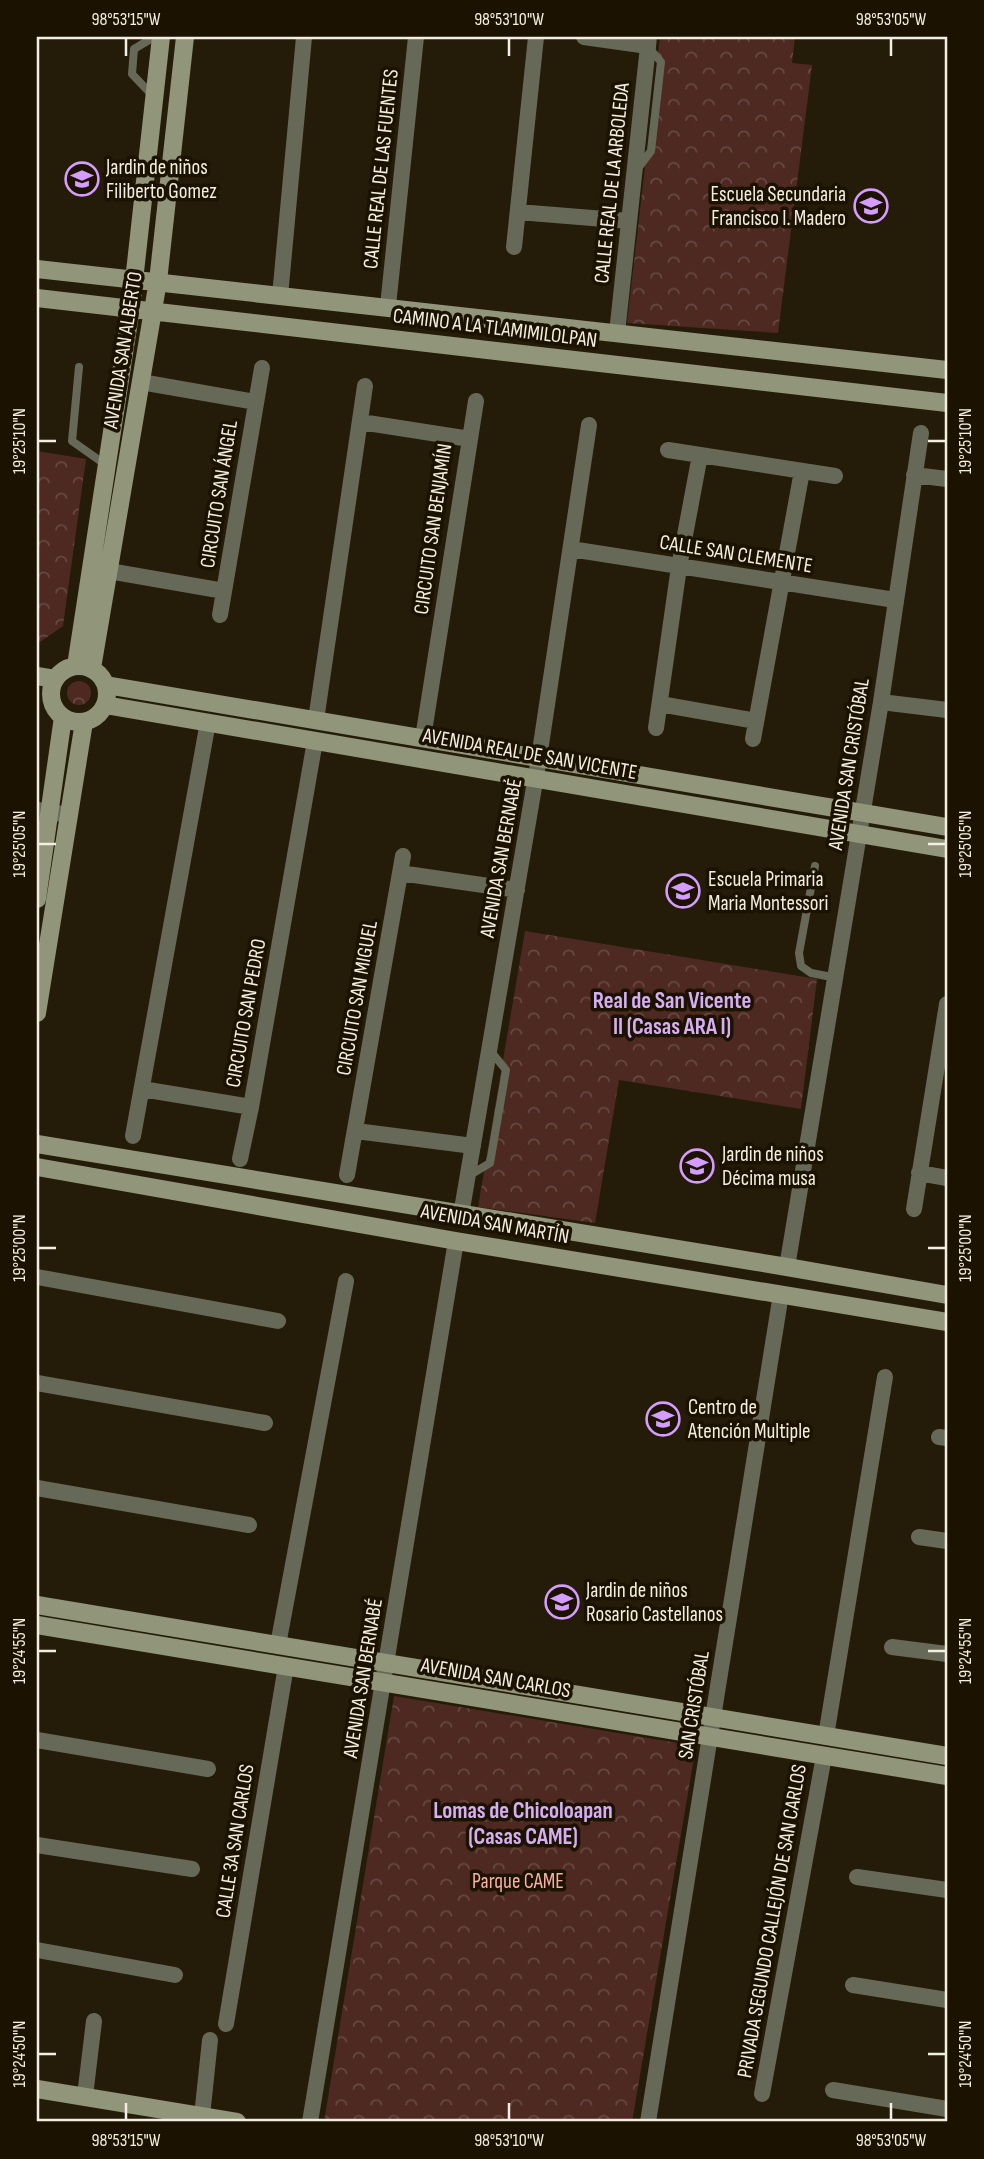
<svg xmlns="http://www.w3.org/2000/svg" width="984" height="2159" viewBox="0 0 984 2159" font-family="'Sofia Sans Condensed',sans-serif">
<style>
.park{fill:url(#park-crowns)}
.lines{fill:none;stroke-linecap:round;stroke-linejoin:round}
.lane{stroke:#676958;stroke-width:8}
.street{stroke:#676958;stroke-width:16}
.secondary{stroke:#919579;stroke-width:18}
.ticks{fill:none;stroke:#f4eee2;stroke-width:2.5}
.labels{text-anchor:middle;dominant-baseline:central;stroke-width:7;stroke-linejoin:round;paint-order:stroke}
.poi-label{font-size:21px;fill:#f4eee2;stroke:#1b1202;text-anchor:start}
.street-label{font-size:21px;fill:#f4eee2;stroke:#1b1202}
.park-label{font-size:21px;fill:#fab1a2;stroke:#1b1202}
.neighbourhood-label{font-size:23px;font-weight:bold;fill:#d4aff2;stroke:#1b1202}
.neatline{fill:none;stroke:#f4eee2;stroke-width:2.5}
.ticks-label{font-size:18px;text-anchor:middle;fill:#f4eee2}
</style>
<defs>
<pattern id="park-crowns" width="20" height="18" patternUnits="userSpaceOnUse" patternTransform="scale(1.75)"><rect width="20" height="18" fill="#4d2922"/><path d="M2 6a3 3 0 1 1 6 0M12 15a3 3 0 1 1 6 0" fill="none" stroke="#674842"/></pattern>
</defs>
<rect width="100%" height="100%" fill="#241c08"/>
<path class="park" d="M660,37H795L792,63L812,65L778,333L627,323Z
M37,451L86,459L63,626L37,644Z
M67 693a12 12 0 1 1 24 0a12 12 0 1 1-24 0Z
M525,931L817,979L801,1109L619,1080L595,1223L478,1207Z
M394,1696L696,1746L632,2122H324Z"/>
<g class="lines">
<path class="lane" d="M152,95L132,74L134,49L154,37
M639,167L651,151L661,62L650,49
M79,367L72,441L106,465
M815,866L799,953L801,966L811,973L837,978
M470,1175L490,1163L506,1070L489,1049"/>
<path class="street" d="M584,37L648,46
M518,212L629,221
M514,247L536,37
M280,296L304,37
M388,306L416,37
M617,333L649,37
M141,382L256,402
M361,422L470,439
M668,450L835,476
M914,475L947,479
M571,549L895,600
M109,571L224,591
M220,615L262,368
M881,702L947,710
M660,704L756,721
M316,720L365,386
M656,728L679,567L700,455
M423,738L476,401
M753,739L802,471
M37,810L69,815
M400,873L517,890
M142,1089L251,1107
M356,1131L473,1146
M133,1136L208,722
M240,1159L251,1107L315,741
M919,1173L947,1178
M347,1175L403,856
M914,1209L947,1004
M461,1215L539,758L589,425
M787,1267L881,702L921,433
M37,1277L278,1321
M37,1383L265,1423
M939,1437L947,1438
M37,1488L249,1525
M919,1537L947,1541
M278,1645L346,1281
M892,1647L947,1654
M826,1736L885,1377
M37,1740L208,1769
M37,1845L192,1869
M857,1877L947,1890
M37,1950L175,1975
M853,1985L947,2000
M226,2024L286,1666
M833,2090L947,2109
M762,2094L824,1756
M85,2096L94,2021
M202,2116L210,2040
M310,2122L456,1241
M648,2122L781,1294"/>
<path class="secondary" d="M37,269L947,370
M37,298L947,403
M51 694a28 28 0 1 1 56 0a28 28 0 1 1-56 0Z
M76,666L131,308L161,37
M92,668L158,281L185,37
M37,676L55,679
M106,685L947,827
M105,705L947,849
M37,899L63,717
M37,1013L84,722
M37,1144L787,1267L947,1295
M37,1167L456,1241L947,1322
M37,1605L947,1756
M37,1625L947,1776
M37,2089L237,2122"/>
</g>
<path class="ticks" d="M126,38V56M509,38V56M891,38V56M38,441H56M928,441H946M38,844H56M928,844H946M38,1248H56M928,1248H946M38,1651H56M928,1651H946M38,2054H56M928,2054H946M126,2103V2120M509,2103V2120M891,2103V2120"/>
<defs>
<symbol id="school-ring" viewBox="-11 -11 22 22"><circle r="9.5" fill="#1b1202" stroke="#d39cfd" stroke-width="1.5"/><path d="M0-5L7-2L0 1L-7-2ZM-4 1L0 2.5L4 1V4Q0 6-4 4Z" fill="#d39cfd"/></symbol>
</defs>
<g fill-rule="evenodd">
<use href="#school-ring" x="63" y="160" width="38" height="38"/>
<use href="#school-ring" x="852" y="187" width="38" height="38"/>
<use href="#school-ring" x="664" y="872" width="38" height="38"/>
<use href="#school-ring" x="678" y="1147" width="38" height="38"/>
<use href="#school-ring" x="644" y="1400" width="38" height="38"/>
<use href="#school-ring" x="543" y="1583" width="38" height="38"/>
</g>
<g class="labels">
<g class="poi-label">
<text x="106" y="167">Jardin de niños<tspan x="106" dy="24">Filiberto Gomez</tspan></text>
<text x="846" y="194" text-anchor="end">Escuela Secundaria<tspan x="846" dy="24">Francisco I. Madero</tspan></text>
<text x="708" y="879">Escuela Primaria<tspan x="708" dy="24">Maria Montessori</tspan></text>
<text x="722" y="1154">Jardin de niños<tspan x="722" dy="24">Décima musa</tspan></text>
<text x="688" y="1407">Centro de<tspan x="688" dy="24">Atención Multiple</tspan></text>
<text x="586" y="1590">Jardin de niños<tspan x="586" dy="24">Rosario Castellanos</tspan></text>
</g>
<g class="street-label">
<text transform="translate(381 169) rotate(-84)">CALLE REAL DE LAS FUENTES</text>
<text transform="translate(612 183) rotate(-84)">CALLE REAL DE LA ARBOLEDA</text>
<text transform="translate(495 328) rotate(7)">CAMINO A LA TLAMIMILOLPAN</text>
<text transform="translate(123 350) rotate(-81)">AVENIDA SAN ALBERTO</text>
<text transform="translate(219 494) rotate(-81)">CIRCUITO SAN ÁNGEL</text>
<text transform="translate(433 529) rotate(-82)">CIRCUITO SAN BENJAMÍN</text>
<text transform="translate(736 554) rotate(9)">CALLE SAN CLEMENTE</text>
<text transform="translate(530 754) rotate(10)">AVENIDA REAL DE SAN VICENTE</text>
<text transform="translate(849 764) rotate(-81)">AVENIDA SAN CRISTÓBAL</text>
<text transform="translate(501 858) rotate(-80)">AVENIDA SAN BERNABÉ</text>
<text transform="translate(357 998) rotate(-80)">CIRCUITO SAN MIGUEL</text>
<text transform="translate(246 1013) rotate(-80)">CIRCUITO SAN PEDRO</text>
<text transform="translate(495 1224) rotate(10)">AVENIDA SAN MARTÍN</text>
<text transform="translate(363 1678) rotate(-81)">AVENIDA SAN BERNABÉ</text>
<text transform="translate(496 1678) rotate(10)">AVENIDA SAN CARLOS</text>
<text transform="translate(694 1705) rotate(-81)">SAN CRISTÓBAL</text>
<text transform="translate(235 1841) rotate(-81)">CALLE 3A SAN CARLOS</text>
<text transform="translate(772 1921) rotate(-80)">PRIVADA SEGUNDO CALLEJÓN DE SAN CARLOS</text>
</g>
<g class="park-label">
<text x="518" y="1881">Parque CAME</text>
</g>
<g class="neighbourhood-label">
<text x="672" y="1001">Real de San Vicente<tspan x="672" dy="26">II (Casas ARA I)</tspan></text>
<text x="523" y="1811">Lomas de Chicoloapan<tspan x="523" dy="26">(Casas CAME)</tspan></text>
</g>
</g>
<rect width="984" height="2159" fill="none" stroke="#1b1202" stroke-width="77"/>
<rect x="38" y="38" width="908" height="2082" class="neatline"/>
<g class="ticks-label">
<text x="126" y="25">98°53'15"W</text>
<text x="509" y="25">98°53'10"W</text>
<text x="891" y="25">98°53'05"W</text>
<text transform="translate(19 441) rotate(-90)" y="6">19°25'10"N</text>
<text transform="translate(965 441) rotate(-90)" y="6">19°25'10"N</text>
<text transform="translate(19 844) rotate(-90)" y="6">19°25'05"N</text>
<text transform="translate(965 844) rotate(-90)" y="6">19°25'05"N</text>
<text transform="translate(19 1248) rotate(-90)" y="6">19°25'00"N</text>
<text transform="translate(965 1248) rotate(-90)" y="6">19°25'00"N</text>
<text transform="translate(19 1651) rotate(-90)" y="6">19°24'55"N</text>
<text transform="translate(965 1651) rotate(-90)" y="6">19°24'55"N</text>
<text transform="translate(19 2054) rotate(-90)" y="6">19°24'50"N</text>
<text transform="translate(965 2054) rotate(-90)" y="6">19°24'50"N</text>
<text x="126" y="2146">98°53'15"W</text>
<text x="509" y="2146">98°53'10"W</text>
<text x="891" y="2146">98°53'05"W</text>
</g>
</svg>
